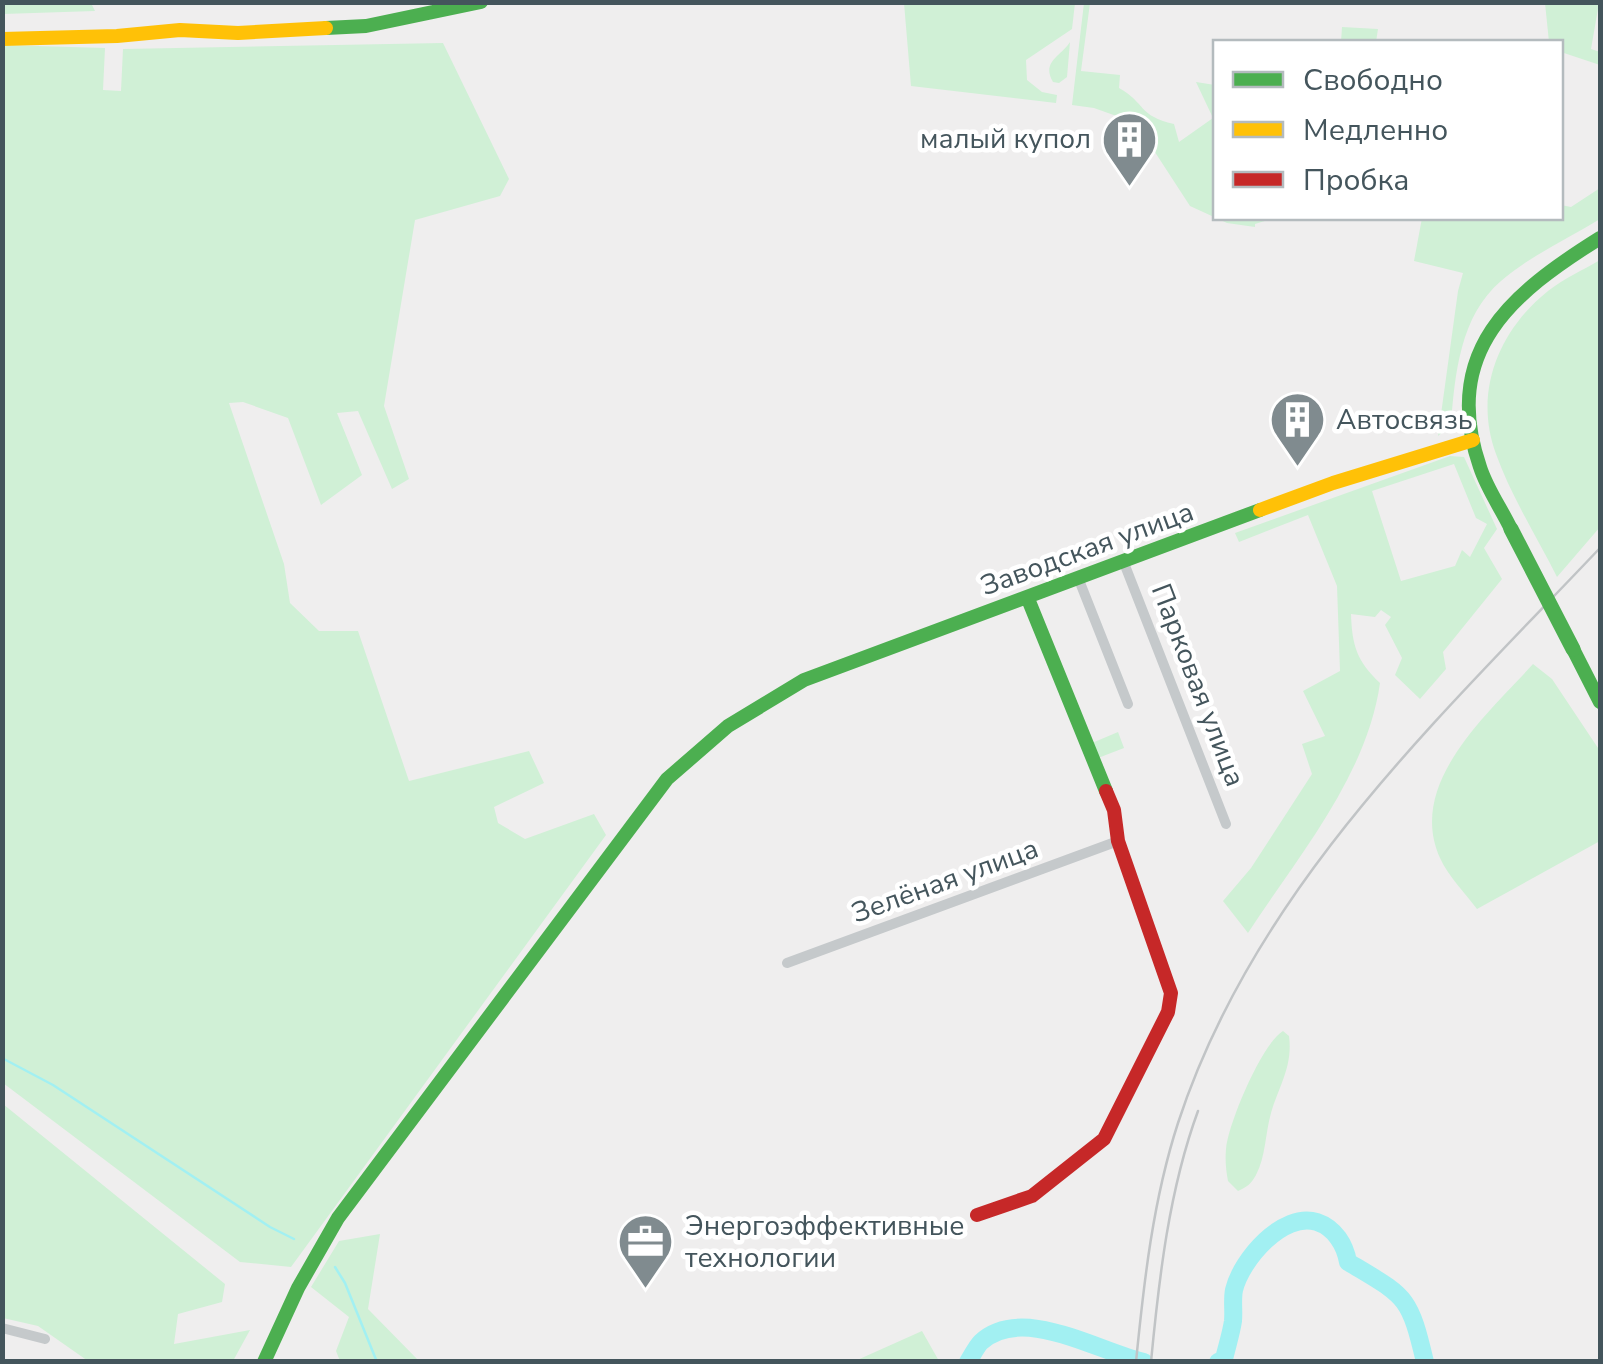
<svg xmlns="http://www.w3.org/2000/svg" width="1603" height="1364" viewBox="0 0 1603 1364" font-family="'Nunito Sans',sans-serif">
<style>
.green{fill:#d0f0d6;fill-rule:evenodd}
.lines{fill:none;stroke-linecap:round;stroke-linejoin:round}
.stream{stroke:#a2f0f2;stroke-width:2.5}
.river{stroke:#a2f0f2;stroke-width:18}
.street{stroke:#c5c9cb;stroke-width:10}
.fast{stroke:#4caf50;stroke-width:14}
.slow{stroke:#ffc107;stroke-width:14}
.jam{stroke:#c62828;stroke-width:14}
.rail{stroke:#c1c4c6;stroke-width:2.5}
.fast-bridge{stroke:#4caf50;stroke-width:15}
.labels{text-anchor:middle;dominant-baseline:central;stroke-width:9;stroke-linejoin:round;paint-order:stroke}
.poi-label{font-size:28px;fill:#44555c;stroke:#fff;text-anchor:start}
.street-label{font-size:28px;fill:#44555c;stroke:#fff}
</style>
<rect width="100%" height="100%" fill="#efeeee"/>
<path class="green" d="M2,3H91L95,11L3,14Z
M904,3H1075L1072,29L1026,60L1027,80L1042,92L1057,95L1056,103L911,86Z
M1084,3H1090L1081,71L1120,75L1119,88C1146,103 1138,116 1174,124L1179,142L1213,118L1196,82L1215,85L1216,218H1274L1255,224V227L1227,223L1190,206L1136,123L1094,108L1072,105Z
M1545,3H1599L1591,49L1600,52V65L1561,52L1560,42H1549Z
M1342,27L1378,29L1376,42H1341Z
M1070,42L1067,77L1059,83L1053,82C1041,62 1061,56 1070,42Z
M443,43L509,179L500,196L415,220L384,406L409,479L392,489L358,411L337,413L362,475L321,505L288,418L243,402L229,403L284,564L290,603L319,631H358L409,781L529,751L544,783L494,807L498,823L525,839L594,814L606,835L291,1267L240,1262L3,1083L2,45L105,48L103,90L121,91L123,49Z
M1600,188V219C1568,239 1531,255 1501,281C1460,316 1455,374 1451,424L1438,436L1458,291L1463,273L1414,261L1422,218H1560L1561,205L1571,207Z
M1600,260V527L1557,577C1537,537 1511,496 1496,454C1473,392 1499,330 1548,291C1563,279 1583,270 1600,260Z
M1450,456L1464,457L1497,529L1484,548L1502,579L1443,652L1446,669L1420,699L1395,675L1402,658L1385,625L1391,617L1381,610L1375,617L1351,614C1352,646 1357,661 1380,683C1367,776 1298,856 1248,933L1223,901L1251,868L1312,774L1302,744L1325,736L1303,691L1340,671L1337,586L1308,515L1239,542L1235,533ZM1454,464L1476,518L1487,524L1470,557L1462,550L1455,566L1401,581L1372,491Z
M1533,664L1552,679L1600,751V841L1477,909C1465,893 1448,876 1440,858C1406,783 1489,713 1533,664Z
M1118,732L1124,748L1098,758L1092,743Z
M1283,1031L1289,1036C1293,1066 1279,1086 1271,1113C1265,1134 1266,1156 1256,1175C1251,1184 1247,1187 1238,1191L1228,1181C1226,1171 1225,1160 1226,1149C1228,1124 1262,1043 1283,1031Z
M3,1104L225,1284L222,1302L178,1314L174,1344L250,1330L233,1361H88L38,1326L3,1318Z
M380,1234L368,1309L419,1361H340L336,1351L349,1317L311,1287L339,1241Z
M922,1331L939,1361H855Z"/>
<g class="lines">
<path class="stream" d="M2,1058L53,1085L270,1227L294,1239
M335,1267L345,1283L377,1362"/>
<path class="river" d="M968,1362C972,1356 976,1347 981,1342C1022,1304 1099,1352 1144,1362
M1218,1362L1224,1359C1227,1346 1231,1334 1233,1321C1234,1311 1232,1300 1234,1290C1241,1260 1283,1211 1317,1222C1335,1228 1345,1245 1348,1262C1406,1297 1409,1294 1425,1362"/>
<path class="street" d="M1124,563L1226,824
M1079,580L1128,704
M787,963L1118,841
M2,1328L45,1339"/>
<path class="fast" d="M326,28L366,26L481,2
M1511,529C1501,508 1487,489 1480,467C1440,351 1512,293 1600,238
M1028,599L1106,791
M1573,649L1600,702
M264,1362L298,1288L338,1218L667,779L728,726L804,680L1260,510"/>
<path class="slow" d="M2,39L117,36L180,30L238,33L326,28
M1260,510L1333,483L1473,440"/>
<path class="jam" d="M977,1215L1032,1196L1104,1139L1168,1012L1171,993L1118,841L1114,810L1106,791"/>
<path class="rail" d="M1136,1362C1144,1281 1153,1200 1178,1123C1254,890 1436,721 1600,548
M1151,1362C1159,1278 1169,1190 1198,1111"/>
<path class="fast-bridge" d="M1511,529L1573,649"/>
</g>
<defs>
<symbol id="building-pin" viewBox="-11 -11 22 30"><path d="M0 17L-7.5 6A9.5 9.5 0 1 1 7.5 6Z" fill="#808b8f" stroke="#fff"/><path d="M-4-6H4V6H1V3H-1V6H-4ZM-2.5-4.3h1.7v1.8h-1.7ZM.8-4.3h1.7v1.8H.8ZM-2.5-1h1.7V.8h-1.7ZM.8-1h1.7V.8H.8Z" fill="#fff"/></symbol>
<symbol id="office-pin" viewBox="-11 -11 22 30"><path d="M0 17L-7.5 6A9.5 9.5 0 1 1 7.5 6Z" fill="#808b8f" stroke="#fff"/><path d="M-6-3h4V-5.5h4V-3h4V5H-6ZM-1-4.5V-3h2v-1.5ZM-6 0V1H6V0Z" fill="#fff"/></symbol>
</defs>
<g fill-rule="evenodd">
<use href="#building-pin" x="1098" y="108" width="63" height="86"/>
<use href="#building-pin" x="1266" y="388" width="63" height="86"/>
<use href="#office-pin" x="614" y="1210" width="63" height="86"/>
</g>
<g class="labels">
<g class="poi-label">
<text x="1091" y="139" text-anchor="end">малый купол</text>
<text x="1336" y="420">Автосвязь</text>
<text x="685" y="1226">Энергоэффективные<tspan x="685" dy="32">технологии</tspan></text>
</g>
<g class="street-label">
<text transform="translate(1087 549) rotate(-20)">Заводская улица</text>
<text transform="translate(1198 685) rotate(69)">Парковая улица</text>
<text transform="translate(945 881) rotate(-20)">Зелёная улица</text>
</g>
</g>
<rect width="1603" height="1364" fill="none" stroke="#44555c" stroke-width="10"/>
<rect x="1213" y="40" width="350" height="180" fill="#ffffff" stroke="#b4bbbe" stroke-width="2.5"/>
<rect x="1233" y="72" width="50" height="15" fill="#4caf50" stroke="#b4bbbe" stroke-width="2.5"/>
<text x="1303" y="90" font-size="30" fill="#44555c">Свободно</text>
<rect x="1233" y="122" width="50" height="15" fill="#ffc107" stroke="#b4bbbe" stroke-width="2.5"/>
<text x="1303" y="140" font-size="30" fill="#44555c">Медленно</text>
<rect x="1233" y="172" width="50" height="15" fill="#c62828" stroke="#b4bbbe" stroke-width="2.5"/>
<text x="1303" y="190" font-size="30" fill="#44555c">Пробка</text>
</svg>
